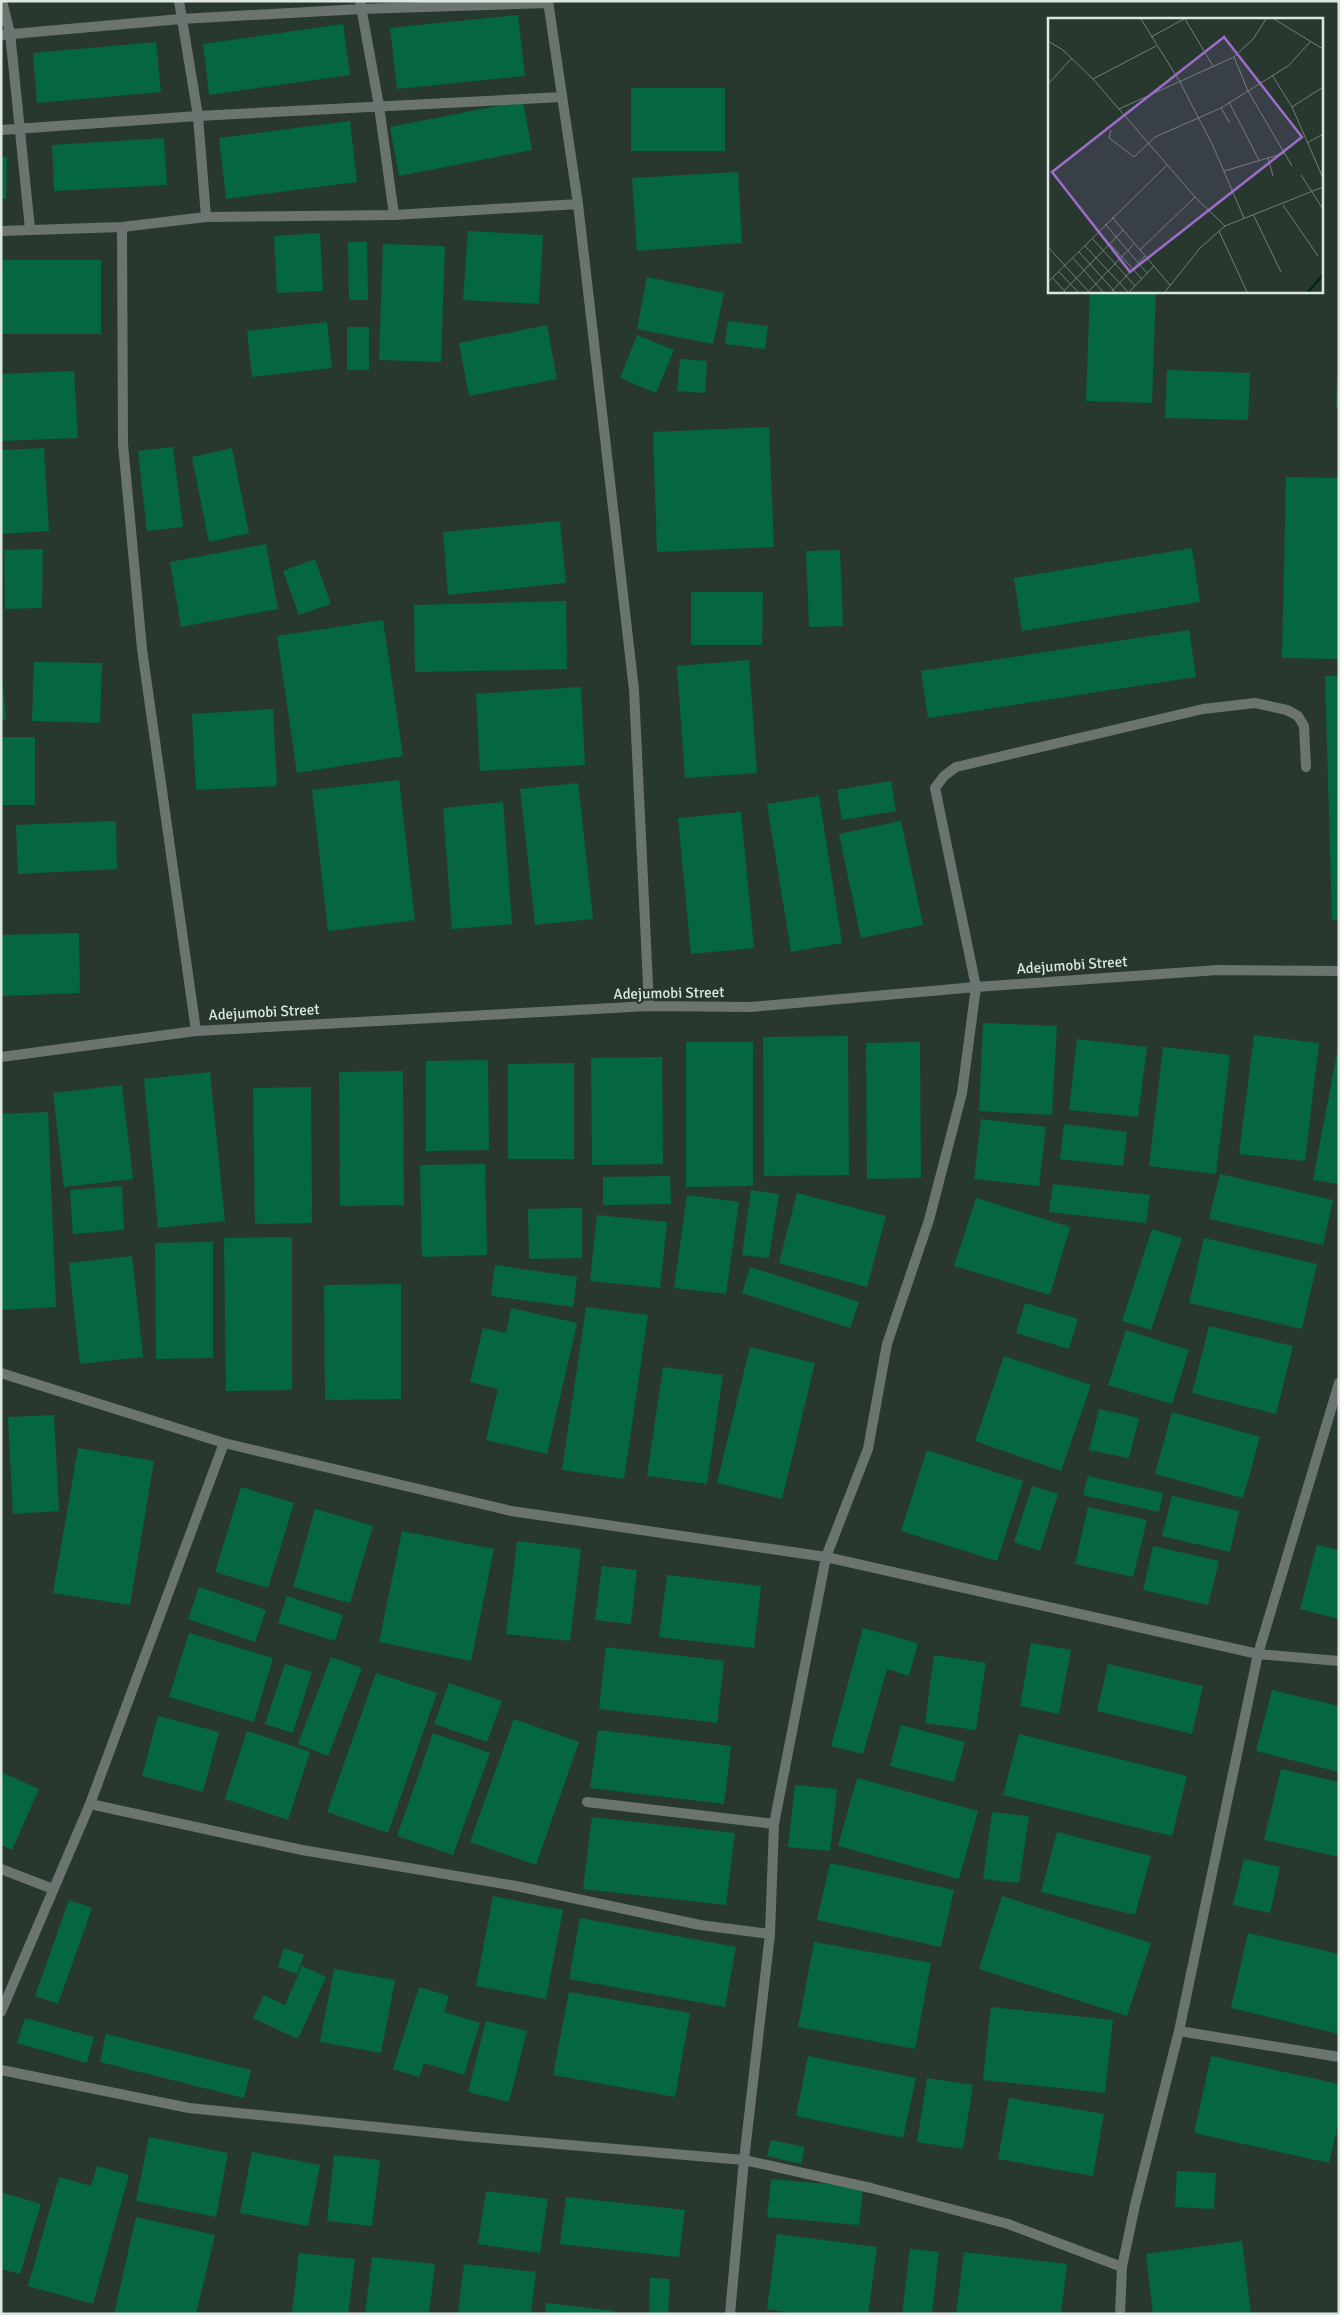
<svg xmlns="http://www.w3.org/2000/svg" width="1340" height="2315" viewBox="0 0 1340 2315" font-family="Signika,sans-serif">
<style>
.building{fill:#056741}
.lines{fill:none;stroke-linecap:round;stroke-linejoin:round}
.minor{stroke:#6c746f;stroke-width:10}
.labels{text-anchor:middle;dominant-baseline:central;stroke-width:4.5;stroke-linejoin:round;paint-order:stroke}
.street-label{font-size:15px;fill:#dde7e1;stroke:#29382f}
.inset-river{fill:none;stroke:#022515;stroke-width:2.5}
.inset-road{fill:none;stroke:#717e76;stroke-width:1}
.view{fill:#9d6dcb;fill-opacity:0.15;stroke:#9d6dcb;stroke-width:2.5}
.inset-edge{fill:none;stroke:#dde7e1;stroke-width:2.5}
</style>
<rect width="100%" height="100%" fill="#29382f"/>
<path class="building" d="M518,15L525,76L397,89L390,28Z
M343,24L350,75L209,95L203,44Z
M156,42L161,92L37,103L33,53Z
M631,88H725V151H631Z
M523,101L532,150L399,176L390,127Z
M350,121L357,182L226,199L219,138Z
M164,138L167,185L54,191L52,145Z
M1,157H7L6,199H1Z
M738,172L742,243L637,251L632,178Z
M468,231L543,235L539,304L463,300Z
M320,233L323,291L277,293L274,236Z
M348,242H367L368,300H349Z
M383,244L445,246L441,362L379,360Z
M1,260H101V334H1Z
M647,277L724,293L713,344L637,329Z
M1090,291H1156L1152,403L1086,401Z
M728,321L768,326L765,349L725,344Z
M327,322L332,368L252,377L247,331Z
M547,325L557,379L469,396L459,343Z
M347,327H369V370H347Z
M637,335L674,350L656,393L620,378Z
M680,359L707,361L705,393L677,391Z
M1167,370L1250,373L1248,420L1165,418Z
M74,371L78,438L1,441V374Z
M1337,382H1339V408H1336Z
M769,427L774,547L657,552L653,432Z
M173,447L183,527L147,531L138,451Z
M44,448L49,531L1,534V450Z
M232,448L249,533L209,542L192,457Z
M1286,477L1339,478V659L1282,658Z
M560,521L566,583L448,595L443,532Z
M266,544L278,609L181,627L170,562Z
M1192,548L1200,602L1022,631L1014,578Z
M43,549L42,608L5,609L4,550Z
M840,550L843,626L809,627L806,551Z
M315,559L331,604L299,615L283,571Z
M691,592H763L762,645H691Z
M566,601L567,669L415,672L414,605Z
M383,620L403,756L297,773L277,636Z
M1189,630L1196,677L928,718L921,671Z
M749,660L757,773L685,778L677,666Z
M34,662L102,663L100,723L32,721Z
M1,663L6,720H1Z
M1325,676H1339V919L1332,920Z
M581,687L585,765L480,771L476,694Z
M273,709L277,786L196,790L192,714Z
M1,737H35V805H1Z
M399,780L415,920L328,931L312,790Z
M891,781L896,811L842,820L837,790Z
M578,783L593,919L535,925L520,789Z
M819,796L842,943L791,952L767,804Z
M503,802L512,924L452,929L443,808Z
M741,812L754,948L691,954L678,818Z
M116,821L117,869L18,874L16,825Z
M901,821L923,925L861,938L839,834Z
M79,933L80,993L1,996V935Z
M983,1023L1057,1026L1052,1115L979,1111Z
M1254,1035L1319,1043L1305,1161L1239,1154Z
M848,1036L849,1175L764,1176L763,1037Z
M1077,1039L1147,1047L1138,1117L1069,1110Z
M686,1042H753V1186L686,1187Z
M920,1042L921,1178L867,1179L866,1043Z
M1163,1047L1230,1055L1216,1174L1149,1166Z
M1338,1048H1339V1184L1313,1180Z
M662,1057L663,1164L592,1165L591,1058Z
M488,1060L489,1150L426,1151V1061Z
M574,1063V1159H508V1064Z
M403,1071L404,1205L340,1206L339,1072Z
M210,1072L225,1221L158,1228L144,1079Z
M122,1085L133,1179L64,1187L53,1093Z
M311,1087L312,1223L255,1224L253,1088Z
M48,1112L56,1307L1,1310V1114Z
M981,1119L1046,1127L1039,1186L974,1179Z
M1064,1124L1127,1132L1123,1166L1060,1159Z
M485,1164L487,1255L422,1257L420,1165Z
M1220,1174L1333,1200L1323,1245L1209,1219Z
M670,1176L671,1204L603,1205V1177Z
M1053,1184L1150,1195L1146,1223L1049,1212Z
M122,1186L124,1230L73,1234L70,1190Z
M751,1190L779,1194L769,1258L742,1255Z
M797,1193L886,1216L867,1287L779,1263Z
M687,1195L739,1202L726,1294L674,1288Z
M976,1198L1070,1227L1050,1295L954,1266Z
M582,1208V1258L529,1259L528,1209Z
M597,1215L667,1222L660,1288L590,1281Z
M1152,1229L1182,1238L1151,1330L1122,1321Z
M292,1237V1390L226,1391L224,1238Z
M1204,1238L1317,1264L1302,1329L1189,1303Z
M213,1242V1358L156,1359L155,1243Z
M132,1256L143,1357L80,1364L69,1263Z
M495,1265L577,1277L573,1307L491,1296Z
M750,1267L859,1302L850,1328L742,1293Z
M401,1284V1399L325,1400L324,1285Z
M1025,1303L1078,1319L1069,1349L1016,1333Z
M586,1307L648,1315L624,1479L562,1470Z
M511,1308L577,1323L547,1454L486,1440L498,1389L470,1382L483,1328L506,1333Z
M1209,1326L1293,1346L1276,1414L1192,1393Z
M1126,1330L1189,1350L1172,1404L1108,1385Z
M750,1347L815,1363L782,1499L717,1483Z
M1004,1356L1091,1385L1061,1471L975,1441Z
M663,1367L723,1375L707,1484L647,1476Z
M1099,1409L1139,1418L1129,1458L1089,1450Z
M1172,1412L1260,1437L1243,1498L1155,1474Z
M54,1415L59,1511L13,1514L8,1417Z
M78,1448L154,1461L130,1605L53,1593Z
M927,1450L1023,1481L997,1561L901,1531Z
M1088,1476L1163,1493L1159,1512L1083,1495Z
M1032,1486L1058,1494L1040,1551L1014,1542Z
M241,1487L294,1503L268,1588L215,1572Z
M1172,1496L1239,1511L1230,1552L1162,1536Z
M1088,1507L1147,1520L1133,1577L1075,1564Z
M315,1509L373,1526L350,1603L293,1587Z
M402,1531L494,1549L471,1661L379,1642Z
M517,1541L581,1549L570,1641L506,1634Z
M1317,1545L1339,1550V1619L1300,1609Z
M1153,1546L1219,1561L1208,1605L1143,1590Z
M602,1566L637,1570L631,1624L595,1620Z
M667,1575L761,1586L754,1648L659,1637Z
M199,1587L266,1610L255,1642L188,1619Z
M287,1596L343,1615L335,1641L278,1623Z
M863,1628L918,1643L909,1676L887,1669L863,1754L831,1746Z
M189,1633L273,1658L254,1722L169,1697Z
M1031,1643L1071,1650L1059,1714L1020,1706Z
M606,1647L724,1661L717,1723L599,1709Z
M934,1655L986,1663L976,1730L925,1723Z
M331,1657L362,1668L328,1756L298,1744Z
M285,1664L312,1672L293,1733L265,1724Z
M1108,1664L1203,1686L1192,1734L1097,1711Z
M376,1673L437,1693L388,1833L327,1812Z
M449,1683L502,1701L487,1742L434,1724Z
M1272,1690L1339,1706V1772L1256,1751Z
M158,1716L219,1732L203,1792L142,1776Z
M514,1719L579,1742L536,1865L470,1842Z
M901,1725L965,1742L954,1782L890,1766Z
M598,1730L731,1746L724,1804L590,1788Z
M247,1731L310,1752L288,1820L225,1799Z
M433,1733L490,1753L453,1855L397,1836Z
M1019,1734L1187,1776L1172,1836L1003,1795Z
M1281,1769L1339,1782V1857L1264,1840Z
M1,1772L39,1789L12,1850L1,1845Z
M857,1778L978,1811L959,1879L838,1846Z
M795,1785L837,1789L830,1851L788,1847Z
M992,1812L1029,1816L1019,1883L983,1879Z
M592,1817L735,1833L726,1905L583,1889Z
M1057,1832L1151,1856L1135,1915L1041,1892Z
M1244,1859L1280,1867L1270,1913L1233,1905Z
M830,1863L954,1890L941,1947L817,1920Z
M493,1896L563,1910L546,1999L476,1986Z
M1002,1896L1151,1943L1127,2016L979,1969Z
M69,1900L92,1908L58,2004L35,1996Z
M580,1918L736,1947L725,2007L569,1979Z
M1248,1933L1339,1954V2034L1231,2008Z
M814,1942L931,1963L915,2049L798,2027Z
M284,1948L304,1955L297,1974L278,1967Z
M302,1966L326,1977L298,2039L253,2018L264,1995L285,2005Z
M334,1969L395,1980L381,2053L320,2042Z
M419,1987L449,1996L444,2012L480,2023L464,2075L424,2063L419,2077L393,2069Z
M569,1992L690,2013L675,2097L553,2075Z
M991,2007L1113,2020L1105,2093L983,2080Z
M25,2018L94,2037L87,2063L17,2043Z
M486,2021L527,2031L509,2102L468,2092Z
M106,2034L251,2070L244,2098L100,2062Z
M808,2056L916,2078L903,2138L796,2116Z
M1211,2056L1339,2084V2119L1329,2163L1194,2133Z
M927,2078L973,2085L963,2149L917,2142Z
M1009,2098L1104,2114L1093,2176L998,2159Z
M149,2137L228,2153L216,2217L136,2201Z
M771,2140L805,2147L801,2164L767,2156Z
M252,2152L320,2165L308,2226L240,2213Z
M334,2155L380,2160L372,2226L327,2221Z
M97,2166L129,2175L93,2304L28,2286L59,2177L91,2186Z
M1177,2171L1216,2173L1214,2209L1175,2207Z
M771,2179L863,2187L859,2225L767,2217Z
M486,2191L548,2199L540,2253L478,2244Z
M1,2192L41,2204L20,2274L1,2269Z
M566,2197L685,2210L679,2257L560,2244Z
M136,2217L215,2235L196,2314H114Z
M777,2234L877,2247L868,2314H800L767,2309Z
M1242,2241L1251,2314H1153L1146,2254Z
M910,2249L939,2252L932,2314H902Z
M964,2252L1067,2264L1061,2314H956Z
M299,2253L355,2259L348,2314H292Z
M372,2257L435,2264L429,2314H365Z
M464,2264L536,2272L531,2314H458Z
M650,2278L670,2279L668,2314H649Z
M546,2303L615,2311L614,2314H545Z"/>
<g class="lines">
<path class="minor" d="M2,1L10,33L30,229
M179,1L198,116L206,217
M360,1L379,106L394,215
M548,1L578,204L634,690L649,1006
M1,35L181,19L361,9L548,3
M1,130L198,116L562,97
M122,227L123,444L142,649L196,1031
M1,231L122,227L206,217L394,215L578,204
M1,1057L196,1031L649,1006L751,1007L976,987L1218,970L1339,971
M1,1373L224,1443L511,1511L826,1557L1258,1654L1339,1661
M587,1802L774,1824
M90,1804L302,1850L516,1886L700,1925L770,1934
M1,1869L53,1889
M1,2012L90,1804L224,1443
M1179,2031L1339,2057
M1,2070L189,2108L475,2137L744,2160L871,2188L1008,2224L1122,2267
M730,2314L744,2160L770,1934L774,1824L826,1557L868,1449L887,1344L929,1220L962,1093L976,987L935,788L944,776L956,767L1203,709L1255,703L1287,710L1298,716L1304,726L1306,767
M1120,2314L1122,2267L1135,2205L1179,2031L1258,1654L1339,1383"/>
</g>
<g class="labels">
<g class="street-label">
<text transform="translate(1072 965) rotate(-4)">Adejumobi Street</text>
<text transform="translate(669 993) rotate(-1)">Adejumobi Street</text>
<text transform="translate(264 1012) rotate(-3)">Adejumobi Street</text>
</g>
</g>
<g transform="translate(1048 18)">
<rect width="275" height="275" fill="#29382f"/>
<path class="inset-river" d="M260,274L275,257"/>
<path class="inset-road" d="M93,1L132,64L165,128L196,200M137,1L165,48M226,1L275,31M103,19L136,1M0,23L15,32L45,61L147,179L177,208M186,39L200,73L244,148M224,57L244,89L275,160M45,61L108,28M0,66L24,40M181,84L211,142M244,89L275,69M173,90L182,105M71,91L186,39L206,20L218,1M63,112L61,120L86,139L107,119L173,90L240,48L263,23M259,125L275,116M220,140L225,158M176,153L237,135M253,157L275,191M235,187L270,238M205,196L233,254M64,199L122,267M57,206L99,255M50,213L94,261M171,213L199,274M44,220L87,268M37,228L80,274M0,229L41,274M92,232L147,179M31,234L67,274M25,240L55,274M11,254L30,274M5,260L17,274M0,264L119,147M16,273L75,212M64,273L97,238M40,274L86,226M81,274L106,248M117,274L152,230L177,208L275,169"/>
<path class="view" d="M176,19L254,119L82,254L4,154Z"/>
<rect width="275" height="275" class="inset-edge"/>
</g>
<rect width="1340" height="2315" fill="none" stroke="#dde7e1" stroke-width="5"/>
</svg>
